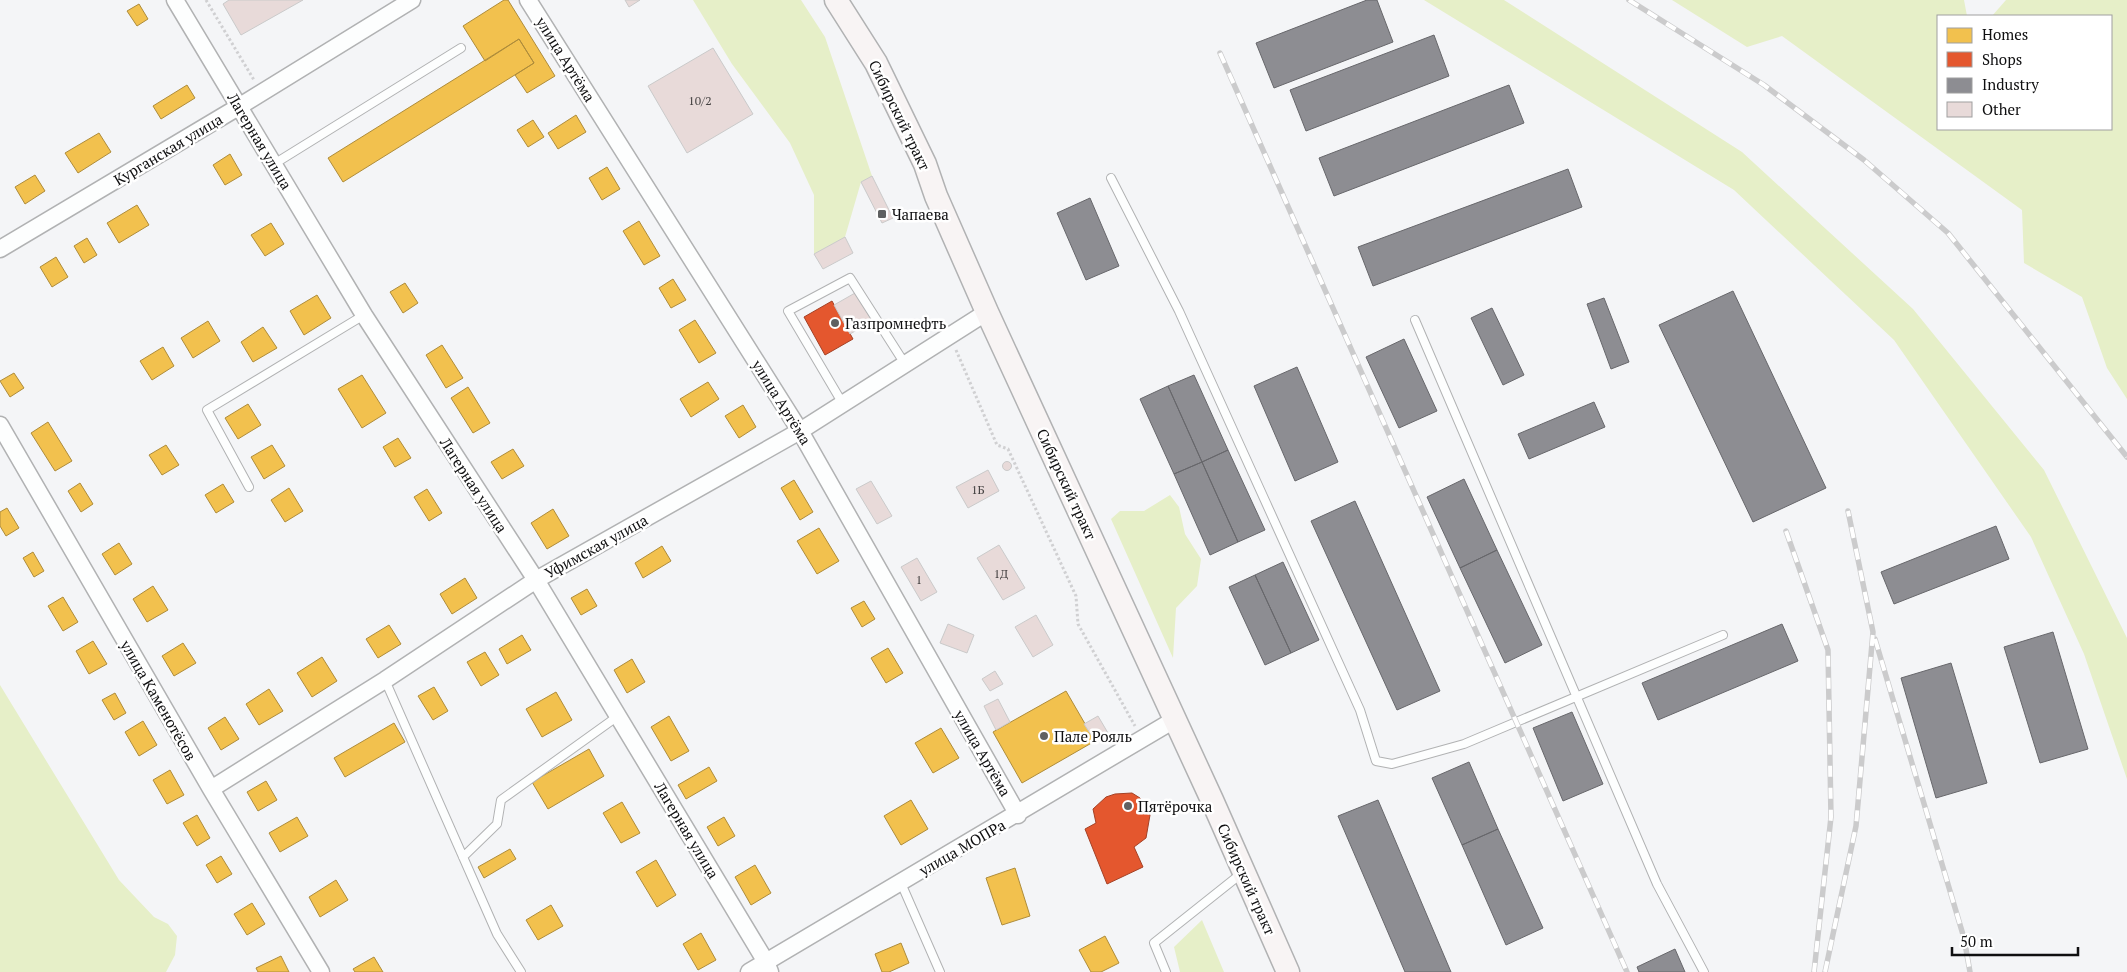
<svg xmlns="http://www.w3.org/2000/svg" width="2127" height="972" viewBox="0 0 2127 972" font-family="'PT Serif',serif">
<style>
.green{fill:#e6efc8}
.homes{fill:#f2c14e;stroke:#ae8c3b}
.shops{fill:#e4572e;stroke:#a44125}
.industry{fill:#8d8d92;stroke:#67676b}
.building{fill:#e8dad9;stroke:#cacaca}
.lines{fill:none;stroke-linecap:round;stroke-linejoin:round}
.lane-casing{stroke:#b1b2b3;stroke-width:10}
.street-casing{stroke:#b1b2b3;stroke-width:19}
.secondary-casing{stroke:#b1b2b3;stroke-width:25}
.path{stroke:#d0d0d2;stroke-width:3;stroke-dasharray:2.5 2.5;stroke-linecap:butt}
.lane{stroke:#fdfefe;stroke-width:8}
.street{stroke:#fdfefe;stroke-width:16}
.secondary{stroke:#f8f4f4;stroke-width:22}
.rail-casing{stroke:#cbcbcc;stroke-width:5.5}
.rail{stroke:#fff;stroke-width:4;stroke-dasharray:11;stroke-linecap:butt}
.poi-dot{fill:#5f6061;stroke:#fff;stroke-width:2}
.labels{text-anchor:middle;dominant-baseline:central;stroke-width:5;stroke-linejoin:round;paint-order:stroke}
.number-label{font-size:12px;fill:#454242}
.street-label{font-size:15px;fill:#0f0f10;stroke:#fff}
.poi-label{font-size:15px;fill:#0f0f10;stroke:#fff;text-anchor:start}
</style>
<rect width="100%" height="100%" fill="#f4f5f7"/>
<path class="green" d="M693,0H801L825,37L872,176L861,182L845,237L814,254V195L790,143L732,64Z
M1424,0H1504L1742,152L1913,309L2044,470L2127,638V779L2084,654L2031,537L1894,340L1734,190Z
M1672,0H1964L1967,16H1938V129H2111V16H1992L2006,0H2127V399L2107,368L2082,297L2024,263L2022,210L1782,36L1747,47Z
M1170,495L1179,507L1185,534L1201,559L1197,586L1176,608L1173,658L1111,519L1120,511H1144Z
M0,685L119,880L154,917L168,924L177,936L175,955L166,972H0Z
M1202,920L1224,972H1180L1174,947Z"/>
<path class="homes" d="M504,0H508L555,76L527,93L515,75L534,63L519,39L485,61L463,26Z
M139,4L148,19L137,26L127,11Z
M519,39L534,63L343,182L328,158Z
M187,85L195,98L161,119L153,106Z
M576,115L586,132L558,149L548,133Z
M533,120L544,137L528,147L517,130Z
M99,133L111,152L78,173L65,153Z
M230,154L242,175L225,185L213,165Z
M607,167L620,189L602,200L589,178Z
M35,175L45,191L25,204L15,187Z
M137,205L149,225L119,243L107,223Z
M639,221L660,256L644,265L623,231Z
M271,223L284,244L265,256L251,235Z
M87,238L97,255L84,263L74,246Z
M56,257L68,277L52,287L40,267Z
M673,279L686,300L671,308L659,288Z
M405,283L418,303L403,313L390,292Z
M317,295L331,318L304,335L290,311Z
M695,320L716,353L699,363L679,330Z
M208,321L220,341L193,358L181,338Z
M263,327L277,348L253,362L241,342Z
M442,345L463,378L446,388L426,355Z
M163,347L174,366L152,380L140,361Z
M14,373L24,388L10,397L0,381Z
M362,375L386,413L362,428L338,389Z
M708,382L719,399L691,417L680,399Z
M468,387L490,423L473,433L451,398Z
M248,404L261,425L238,439L225,418Z
M743,405L756,427L739,438L725,416Z
M48,422L72,461L55,471L31,433Z
M398,438L411,458L395,467L383,447Z
M166,445L179,465L162,475L149,455Z
M272,445L285,466L264,479L251,457Z
M513,449L524,466L502,479L491,462Z
M794,480L813,512L800,520L781,488Z
M80,483L93,504L81,512L68,491Z
M223,484L234,502L216,513L205,495Z
M289,488L303,511L285,522L271,500Z
M427,489L442,513L429,521L414,497Z
M7,508L19,528L6,536L0,526V512Z
M553,509L569,536L547,549L531,523Z
M819,528L839,561L817,574L797,541Z
M119,543L132,564L115,575L102,554Z
M662,546L671,561L643,578L635,563Z
M33,552L44,571L34,577L23,558Z
M465,578L477,598L452,614L440,594Z
M153,586L168,610L147,622L133,599Z
M587,589L597,606L581,615L571,598Z
M63,597L78,622L63,631L48,606Z
M864,601L875,619L862,627L851,608Z
M389,625L401,644L378,658L366,639Z
M522,635L531,650L507,664L499,649Z
M93,641L107,664L89,674L76,651Z
M183,643L196,663L174,676L162,656Z
M888,648L903,673L886,683L871,658Z
M485,652L499,675L481,686L467,662Z
M322,657L337,681L312,697L297,673Z
M632,659L645,682L627,693L614,670Z
M434,687L448,711L433,720L418,696Z
M269,689L283,711L259,725L246,704Z
M1066,691L1095,741L1022,783L993,732Z
M556,692L572,720L542,737L526,709Z
M115,693L126,713L114,720L102,700Z
M669,716L689,751L671,761L651,727Z
M225,717L239,739L221,750L208,728Z
M143,721L157,745L139,756L125,732Z
M394,723L405,742L345,777L334,758Z
M941,728L959,758L933,773L915,743Z
M589,749L604,776L548,809L532,782Z
M709,767L717,781L686,799L678,785Z
M170,770L184,795L167,804L153,780Z
M266,781L277,800L258,811L247,792Z
M911,800L928,829L901,845L884,816Z
M622,802L640,833L621,843L603,813Z
M197,815L210,838L197,846L183,823Z
M297,817L308,836L280,852L269,833Z
M724,817L735,836L718,846L707,827Z
M510,849L516,859L484,878L478,867Z
M221,856L232,874L217,883L206,865Z
M656,860L676,895L657,907L636,872Z
M755,865L771,893L751,905L735,877Z
M1015,868L1030,916L1002,925L986,878Z
M336,880L348,900L320,917L309,897Z
M252,903L265,924L247,935L234,914Z
M551,905L563,926L538,940L526,920Z
M701,933L716,960L698,970L683,944Z
M1105,936L1119,963L1101,972H1091L1079,950Z
M901,943L909,963L889,972H882L875,954Z
M281,956L289,972H258L256,968Z
M374,957L383,972H355L353,969Z"/>
<path class="shops" d="M832,301L853,339L825,355L804,317Z
M1132,793L1140,798L1150,815L1146,838L1134,847L1143,867L1107,884L1085,829L1096,823L1093,809L1106,797L1115,794Z"/>
<path class="industry" d="M1367,0H1377L1393,42L1274,88L1256,43Z
M1434,35L1449,76L1306,131L1290,90Z
M1509,85L1524,123L1334,196L1319,158Z
M1568,169L1582,207L1373,286L1358,247Z
M1090,198L1119,266L1086,280L1057,213Z
M1733,291L1826,488L1753,522L1659,325Z
M1604,298L1629,362L1611,369L1587,304Z
M1492,308L1524,375L1503,385L1471,318Z
M1404,339L1437,411L1399,428L1366,357Z
M1297,367L1338,462L1295,481L1254,386Z
M1194,375L1228,450L1202,462L1168,386Z
M1168,386L1202,462L1174,474L1140,399Z
M1594,402L1605,427L1529,459L1518,434Z
M1228,450L1265,530L1238,542L1202,462Z
M1202,462L1238,542L1210,555L1174,474Z
M1464,479L1497,550L1460,568L1427,497Z
M1355,501L1440,691L1397,710L1311,521Z
M1996,526L2009,559L1894,604L1881,572Z
M1497,550L1542,645L1505,663L1460,568Z
M1283,562L1319,640L1291,653L1255,575Z
M1255,575L1291,653L1265,665L1229,587Z
M1782,624L1798,661L1658,720L1642,683Z
M2053,632L2088,749L2040,763L2004,647Z
M1951,663L1987,783L1936,798L1901,678Z
M1572,712L1603,784L1563,801L1533,728Z
M1469,762L1498,829L1462,845L1432,778Z
M1378,800L1451,972H1405L1338,816Z
M1498,829L1543,928L1506,945L1462,845Z
M1675,949L1685,972H1639L1637,967Z"/>
<path class="building" d="M229,0H303L241,35L223,4Z
M625,0H640L629,7Z
M713,48L753,114L687,153L648,86Z
M872,176L893,218L882,223L861,182Z
M845,237L853,253L823,269L814,254Z
M862,289L878,318L850,334L834,305Z
M1002.5 466a4.5 4.5 0 1 1 9 0a4.5 4.5 0 1 1-9 0Z
M988,470L999,491L968,508L956,487Z
M871,481L892,516L877,524L856,489Z
M999,545L1025,588L1003,600L977,558Z
M917,558L937,592L921,601L901,567Z
M1036,615L1053,645L1033,657L1015,627Z
M948,624L974,635L967,653L940,643Z
M995,671L1003,684L990,691L982,679Z
M998,699L1010,722L996,730L984,706Z
M1098,716L1108,733L1095,741L1084,724Z"/>
<g class="lines">
<defs>
<path id="lane" d="M274,164L461,48
M1111,178L1179,311L1360,710L1376,761L1392,764L1464,744L1723,635
M1415,320L1657,884L1704,972
M843,404L788,311L850,278L905,364
M249,487L207,410L364,315
M385,680L497,934L521,972
M463,857L497,824L501,800L618,716
M901,883L940,972
M1166,972L1154,943L1242,873"/>
<path id="street" d="M175,0L364,315L536,580L766,962L770,972
M528,0L800,431L1018,815
M0,249L240,106L412,0
M0,425L211,789L321,972
M211,789L385,680L536,580L800,431L987,312
M749,972L1174,720"/>
<path id="secondary" d="M836,0L876,63L925,164L936,196L987,312L1212,800L1288,972"/>
</defs>
<use href="#lane" class="lane-casing"/>
<use href="#street" class="street-casing"/>
<use href="#secondary" class="secondary-casing"/>
<path class="path" d="M206,0L254,80
M956,350L997,445L1008,449L1076,596L1078,624L1135,726"/>
<use href="#lane" class="lane"/>
<use href="#street" class="street"/>
<use href="#secondary" class="secondary"/>
<defs>
<path id="rail" d="M1629,0L1764,85L1864,160L1948,233L2127,457
M1220,53L1627,972
M1786,531L1828,650L1831,817L1814,972
M1875,639L1964,938L1970,972
M1825,972L1856,826L1873,632L1848,511"/>
</defs>
<use href="#rail" class="rail-casing"/>
<use href="#rail" class="rail"/>
</g>
<g class="poi-dot">
<rect x="877" y="209" width="10" height="10" rx="2.5"/>
<circle cx="835" cy="323" r="5"/>
<circle cx="1044" cy="736" r="5"/>
<circle cx="1128" cy="806" r="5"/>
</g>
<g class="labels">
<g class="number-label">
<text x="700" y="100">10/2</text>
<text x="978" y="489">1Б</text>
<text x="1001" y="573">1Д</text>
<text x="919" y="579">1</text>
</g>
<g class="street-label">
<text transform="translate(566 59) rotate(58)">улица Артёма</text>
<text transform="translate(900 115) rotate(64)">Сибирский тракт</text>
<text transform="translate(260 141) rotate(59)">Лагерная улица</text>
<text transform="translate(168 149) rotate(-31)">Курганская улица</text>
<text transform="translate(782 402) rotate(58)">улица Артёма</text>
<text transform="translate(1067 484) rotate(65)">Сибирский тракт</text>
<text transform="translate(474 485) rotate(57)">Лагерная улица</text>
<text transform="translate(596 546) rotate(-29)">Уфимская улица</text>
<text transform="translate(159 700) rotate(60)">улица Каменотёсов</text>
<text transform="translate(983 753) rotate(60)">улица Артёма</text>
<text transform="translate(687 830) rotate(59)">Лагерная улица</text>
<text transform="translate(962 847) rotate(-30)">улица МОПРа</text>
<text transform="translate(1247 879) rotate(66)">Сибирский тракт</text>
</g>
<g class="poi-label">
<text x="892" y="214">Чапаева</text>
<text x="845" y="323">Газпромнефть</text>
<text x="1054" y="736">Пале Рояль</text>
<text x="1138" y="806">Пятёрочка</text>
</g>
</g>
<rect x="1937" y="15" width="175" height="115" fill="#ffffff" stroke="#9f9f9f"/>
<rect x="1947" y="28" width="25" height="15" fill="#f2c14e" stroke="#9f9f9f"/>
<text x="1982" y="40" font-size="15" fill="#0f0f10">Homes</text>
<rect x="1947" y="52" width="25" height="15" fill="#e4572e" stroke="#9f9f9f"/>
<text x="1982" y="65" font-size="15" fill="#0f0f10">Shops</text>
<rect x="1947" y="78" width="25" height="15" fill="#8d8d92" stroke="#9f9f9f"/>
<text x="1982" y="90" font-size="15" fill="#0f0f10">Industry</text>
<rect x="1947" y="102" width="25" height="15" fill="#e8dad9" stroke="#9f9f9f"/>
<text x="1982" y="115" font-size="15" fill="#0f0f10">Other</text>
<path d="M1952 947v8h126v-8" fill="none" stroke="#0f0f10" stroke-width="2.5"/>
<text x="1960" y="947" font-size="15" fill="#0f0f10" stroke="#ffffff" stroke-width="4" paint-order="stroke">50 m</text>
</svg>
